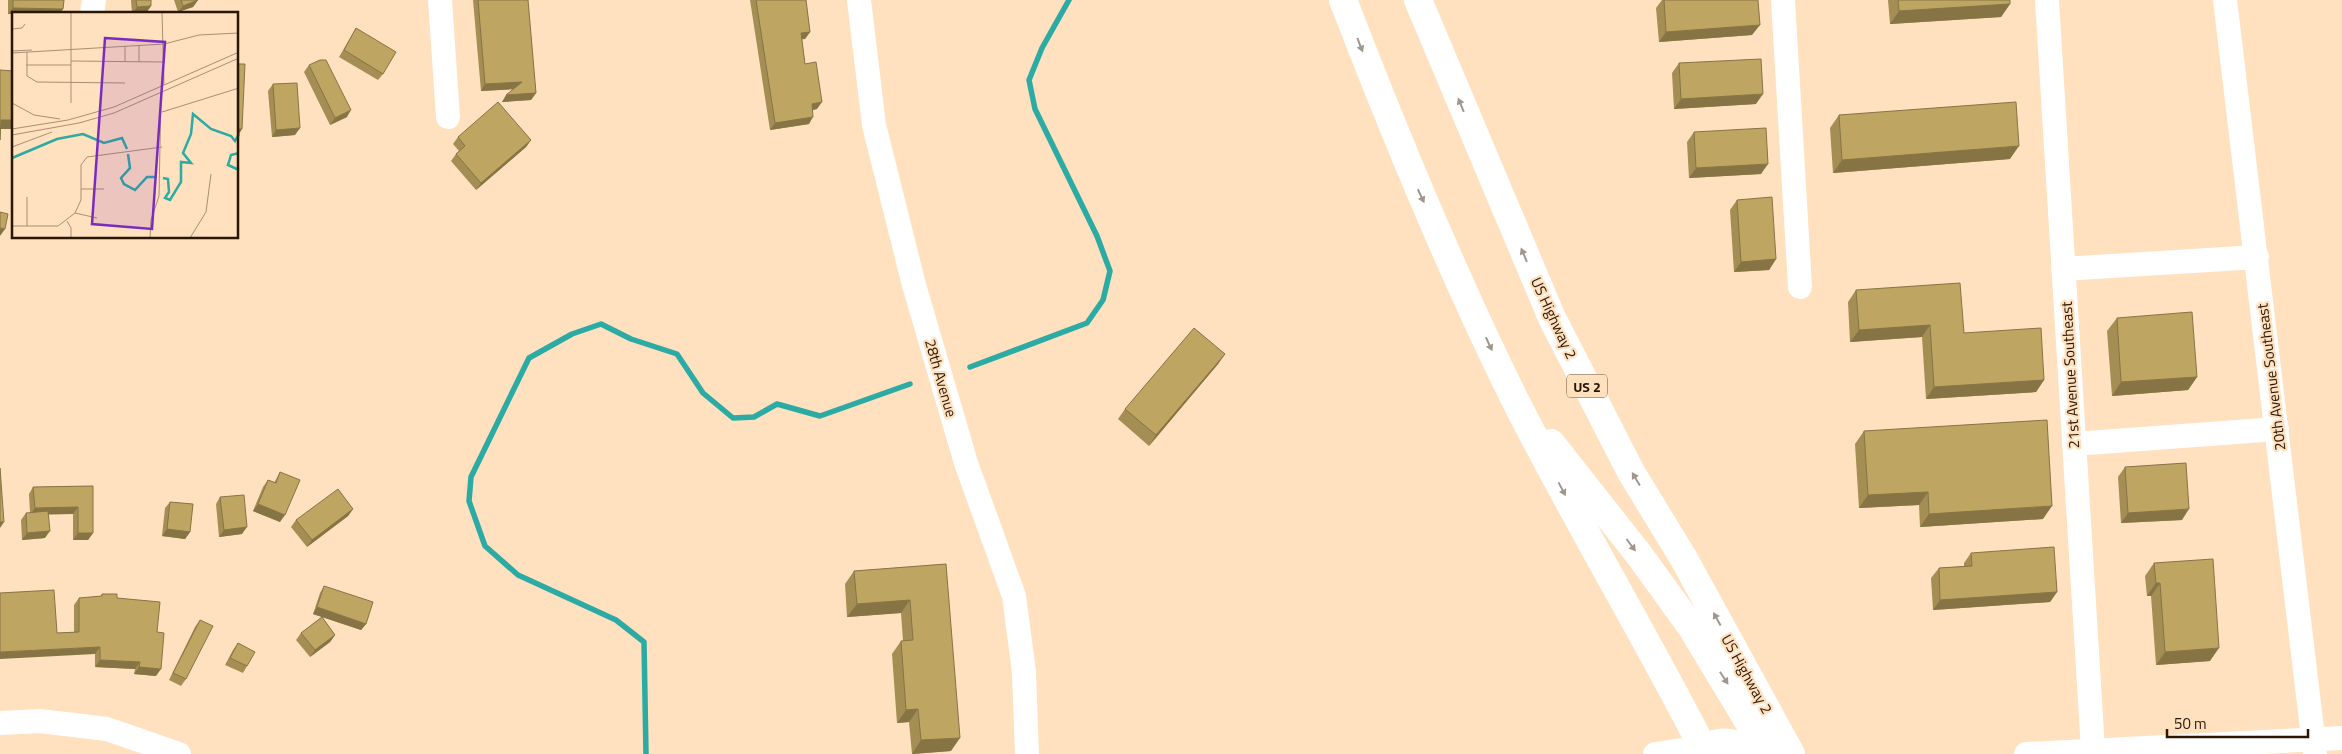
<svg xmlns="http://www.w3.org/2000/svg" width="2342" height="754" viewBox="0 0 2342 754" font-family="'Titillium Web',sans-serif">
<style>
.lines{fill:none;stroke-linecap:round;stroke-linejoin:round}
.stream{stroke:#2baba3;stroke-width:5.5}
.minor{stroke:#fff;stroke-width:24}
.highway{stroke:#fff;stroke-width:28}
.wall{fill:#a48e54}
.shaded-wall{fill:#867445}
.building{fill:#bfa562;stroke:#867445}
.oneway{fill:#9f978d}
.labels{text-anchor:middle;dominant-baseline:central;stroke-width:4.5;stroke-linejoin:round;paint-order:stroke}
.shield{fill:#ffe0bf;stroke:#69533b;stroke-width:1}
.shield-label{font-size:14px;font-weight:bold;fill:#291702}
.street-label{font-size:15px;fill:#291702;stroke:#ffe0bf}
.inset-river{fill:none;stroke:#2baba3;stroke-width:2.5}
.inset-road{fill:none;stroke:#a99073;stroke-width:1}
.view{fill:#7b2cbf;fill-opacity:0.15;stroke:#7b2cbf;stroke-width:2.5}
.inset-edge{fill:none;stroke:#291702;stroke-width:2.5}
</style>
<rect width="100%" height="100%" fill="#ffe0bf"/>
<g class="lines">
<path class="stream" d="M970,367L1087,323L1103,300L1110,271L1097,236L1035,109L1029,80L1042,48L1069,0
M646,754L644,642L616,620L518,575L485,546L469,501L471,477L529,358L572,334L601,324L631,339L677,354L703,393L733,418L754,417L777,404L820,416L910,384"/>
<path class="minor" d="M440,0L448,117
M859,0L874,125L914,285L966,463L1014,596L1024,672L1027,754
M1783,0L1800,287
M2047,0L2093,750
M2225,0L2315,754
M92,14L94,0
M2063,269L2257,257
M2074,444L2277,429
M0,723L40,721L107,729L179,754
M1655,754L1703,747
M2026,754L2342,738"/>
<path class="highway" d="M1343,0C1395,135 1450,269 1514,398C1575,519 1645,634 1706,754
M1418,0L1552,318L1631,472L1684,559L1791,754
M1551,443L1640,556L1692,628L1768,754
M1703,747C1720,742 1735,738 1747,754"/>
</g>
<path class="wall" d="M8,0H64L63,9L60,14H8Z
M131,0H151V6L146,13L132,14Z
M174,0H198L193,7L178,12Z
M473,0H528L536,93L531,100L502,102L514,89L481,91Z
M750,0H806L810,32L805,39H802L805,64L817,109L812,110L809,124L770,130Z
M1662,0H1664L1752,35L1659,42L1656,8Z
M1888,0H2010V4L2001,17L1890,24Z
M356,28L383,74L378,80L339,57Z
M1679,63L1756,104L1674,109L1672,73Z
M309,65L347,117L330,125L304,72Z
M273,84L295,135L272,137L268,91Z
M1839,115L2010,159L1833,173L1830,128Z
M1694,132L1761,174L1689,178L1687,142Z
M458,137L531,140L526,147L476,190L451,161L456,154L459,151L453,144Z
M1737,200L1776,259L1769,270L1734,272L1730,210Z
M1856,290L1964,333L2044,380L2036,392L1926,399L1922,337L1850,342L1848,302Z
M2117,318L2197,377L2188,390L2112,396L2107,331Z
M1225,354L1218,364L1149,446L1118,419L1125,409Z
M1864,431L2043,519L1920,527L1919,505L1859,508L1855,444Z
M2125,467L2182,520L2121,523L2118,477Z
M280,472V522L253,511L263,487L268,480L274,483Z
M93,486V533L88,540H73V514H48L45,538L22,540L21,520L26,513H30L29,494L33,487Z
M220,497L242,534L219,537L216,504Z
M170,502L190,532L185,539L162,536L165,508Z
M353,509L348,516L307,547L291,527L296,520Z
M1971,553L2057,592L2050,602L1933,610L1931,578L1939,568L1964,566V563Z
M2154,563L2210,661L2156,665L2151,596H2147L2145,576Z
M946,564L951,751L912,754L909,722L897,723L892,654L901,641H903L901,613L847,617L845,584L854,571Z
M324,586L366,624L361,630L322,617L335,635L330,642L310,657L296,640L301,633L322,617L313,614L320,593Z
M102,594L117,598L157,632L156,676L134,674L135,669L95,667V654L57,633L74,632V605L79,598L100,597Z
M200,620L186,679L181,686L169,680L195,627Z
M238,643L247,666L243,673L225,665L233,650Z"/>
<path class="shaded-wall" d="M198,0L193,7L178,12L183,6Z
M2010,4L2001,17L1890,24L1899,11Z
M151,6L146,13L132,14L137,7Z
M13,8L63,9L60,14H8Z
M1760,25L1752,35L1659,42L1666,32Z
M810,32L805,39L796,40L801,33Z
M522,82L517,89L481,91L485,84Z
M536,93L531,100L502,102L506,95Z
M1763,94L1756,104L1674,109L1681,99Z
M822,102L817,109L807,111L812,104Z
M351,110L347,117L330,125L335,118Z
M813,117L809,124L770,130L775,123Z
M1,120H14V129H0Z
M300,128L295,135L272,137L276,130Z
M238,129H242L238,136Z
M531,140L526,147L476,190L481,183Z
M2019,146L2010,159L1833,173L1842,160Z
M1768,164L1761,174L1689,178L1696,168Z
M0,228L5,229L0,236Z
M1776,259L1769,270L1734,272L1741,262Z
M1930,325L1922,337L1850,342L1859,330Z
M1225,354L1218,364L1149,446L1156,435Z
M2197,377L2188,390L2112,396L2121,382Z
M2044,380L2036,392L1926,399L1934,387Z
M1928,492L1919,505L1859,508L1868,495Z
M258,504L285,515L280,522L253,511Z
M2052,506L2043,519L1920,527L1929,514Z
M78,507L73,514L30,515L35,508Z
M353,509L348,516L307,547L312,540Z
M2189,509L2182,520L2121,523L2128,513Z
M0,522H4L0,528Z
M247,527L242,534L219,537L224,530Z
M167,529L190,532L185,539L162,536Z
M50,531L45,538L22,540L27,533Z
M78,533H93L88,540H73Z
M2156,583H2160L2151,596H2147Z
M2057,592L2050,602L1933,610L1940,600Z
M910,600L901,613L847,617L857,604Z
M317,607L366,624L361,630L313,614Z
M335,635L330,642L310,657L315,650Z
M100,647L95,654L0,659V652Z
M2219,648L2210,661L2156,665L2165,652Z
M100,660L140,662L135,669L95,667Z
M139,667L161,669L156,676L134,674Z
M918,709L909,722L897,723L906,710Z
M960,738L951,751L912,754L921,740Z"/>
<path class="building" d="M13,0H64L63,9L13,8Z
M136,0H151V6L137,7Z
M181,0H198L183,6Z
M478,0H528L536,93L506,95L522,82L485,84Z
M756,0H806L810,32L801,33L805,64L816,62L822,102L812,104L813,117L775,123Z
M1664,0H1758L1760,25L1666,32Z
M1898,0H2010V4L1899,11Z
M356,28L396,52L383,74L344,50Z
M1761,59L1763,94L1681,99L1679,63Z
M320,60H326L351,110L335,118L309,65Z
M238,64H245L242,129H238Z
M0,70L14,71V120H1L0,140Z
M297,83L300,128L276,130L273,84Z
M498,102L531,140L481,183L456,154L465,146L458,137Z
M2016,102L2019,146L1842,160L1839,115Z
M1766,128L1768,164L1696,168L1694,132Z
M1772,197L1776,259L1741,262L1737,200Z
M0,212L8,214L5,229L0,228Z
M1960,283L1964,333L2041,328L2044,380L1934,387L1930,325L1859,330L1856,290Z
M2192,312L2197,377L2121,382L2117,318Z
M1194,328L1225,354L1156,435L1125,409Z
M2047,420L2052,506L1929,514L1928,492L1868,495L1864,431Z
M2186,463L2189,509L2128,513L2125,467Z
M0,468L4,522H0Z
M280,472L300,480L285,515L258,504L268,480L276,483Z
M93,486V533H78V507L35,508L33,487Z
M338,489L353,509L312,540L296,520Z
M244,495L247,527L224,530L220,497Z
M170,502L193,504L190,532L167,529Z
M48,511L50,531L27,533L26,513Z
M2054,547L2057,592L1940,600L1939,568L1972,566L1971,553Z
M2213,559L2219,648L2165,652L2160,583H2156L2154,563Z
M946,564L960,738L921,740L918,709L906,710L901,641L913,640L910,600L857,604L854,571Z
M324,586L373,602L366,624L317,607Z
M54,590L57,633L79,632V598L102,596V594H117V598L160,602L157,632L164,633L161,669L139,667L140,662L100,660V647L0,652V593Z
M322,617L335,635L315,650L301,633Z
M200,620L213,626L186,679L173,673Z
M238,643L255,652L247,666L230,658Z"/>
<defs><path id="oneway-solid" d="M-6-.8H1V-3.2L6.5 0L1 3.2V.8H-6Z" transform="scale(1.25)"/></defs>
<g class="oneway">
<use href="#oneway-solid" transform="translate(1360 45) rotate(69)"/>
<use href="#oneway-solid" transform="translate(1461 105) rotate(-112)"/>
<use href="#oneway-solid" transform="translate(1421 196) rotate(65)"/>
<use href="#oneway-solid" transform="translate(1524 255) rotate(-113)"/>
<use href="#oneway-solid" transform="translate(1489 344) rotate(65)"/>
<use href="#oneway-solid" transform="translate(1636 479) rotate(-121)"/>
<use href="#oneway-solid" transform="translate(1562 489) rotate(62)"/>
<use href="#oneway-solid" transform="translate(1631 545) rotate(53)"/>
<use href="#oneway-solid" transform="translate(1717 619) rotate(-119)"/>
<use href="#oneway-solid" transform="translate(1724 678) rotate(57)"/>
</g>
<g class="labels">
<rect class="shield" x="1567" y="374.5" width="40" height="23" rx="4"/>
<g class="shield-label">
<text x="1587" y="386">US 2</text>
</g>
<g class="street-label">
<text transform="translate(1554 318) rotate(65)">US Highway 2</text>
<text transform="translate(2070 375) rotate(-93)">21st Avenue Southeast</text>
<text transform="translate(2271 377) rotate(-97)">20th Avenue Southeast</text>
<text transform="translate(941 378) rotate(74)">28th Avenue</text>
<text transform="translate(1747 674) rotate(61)">US Highway 2</text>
</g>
</g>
<g transform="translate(12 12)">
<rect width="226" height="226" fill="#ffe0bf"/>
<path class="inset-river" d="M227,141L219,143L216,153L227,158M116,142L118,156L109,166L112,172L123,178L135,165H145M0,146L45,127L71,122L92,131L110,126L115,137M151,166L156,167L157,180L153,186L158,188L169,170V150L179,151L171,141L179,122L181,102L199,117L219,124L223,129L227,122"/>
<path class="inset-road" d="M150,0L152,73M0,17L10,16L13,12M127,33V50M0,39L20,38M15,40V64L25,70L113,71M0,41L152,32L187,23L227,21M59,49L152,50M113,49V34M14,53H59M0,91L22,103L48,107M59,91V0M150,100L227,76M0,117L56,108L102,95L227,40M0,123L67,111L102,101L227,46M0,135L40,120M69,177H92M15,185V214M63,201L69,188V153L75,145L150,135M55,209L59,216V226M0,214H46L63,201L85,206M138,226L139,208L147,184L149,81M178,226L194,200L199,162"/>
<path class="view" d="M93,26L153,30L140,217L80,212Z"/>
<rect width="226" height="226" class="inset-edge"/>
</g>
<path d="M2167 729v8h141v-8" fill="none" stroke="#291702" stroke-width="2.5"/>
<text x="2174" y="729" font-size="15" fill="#291702" stroke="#ffe0bf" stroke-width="4" paint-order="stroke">50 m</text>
</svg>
